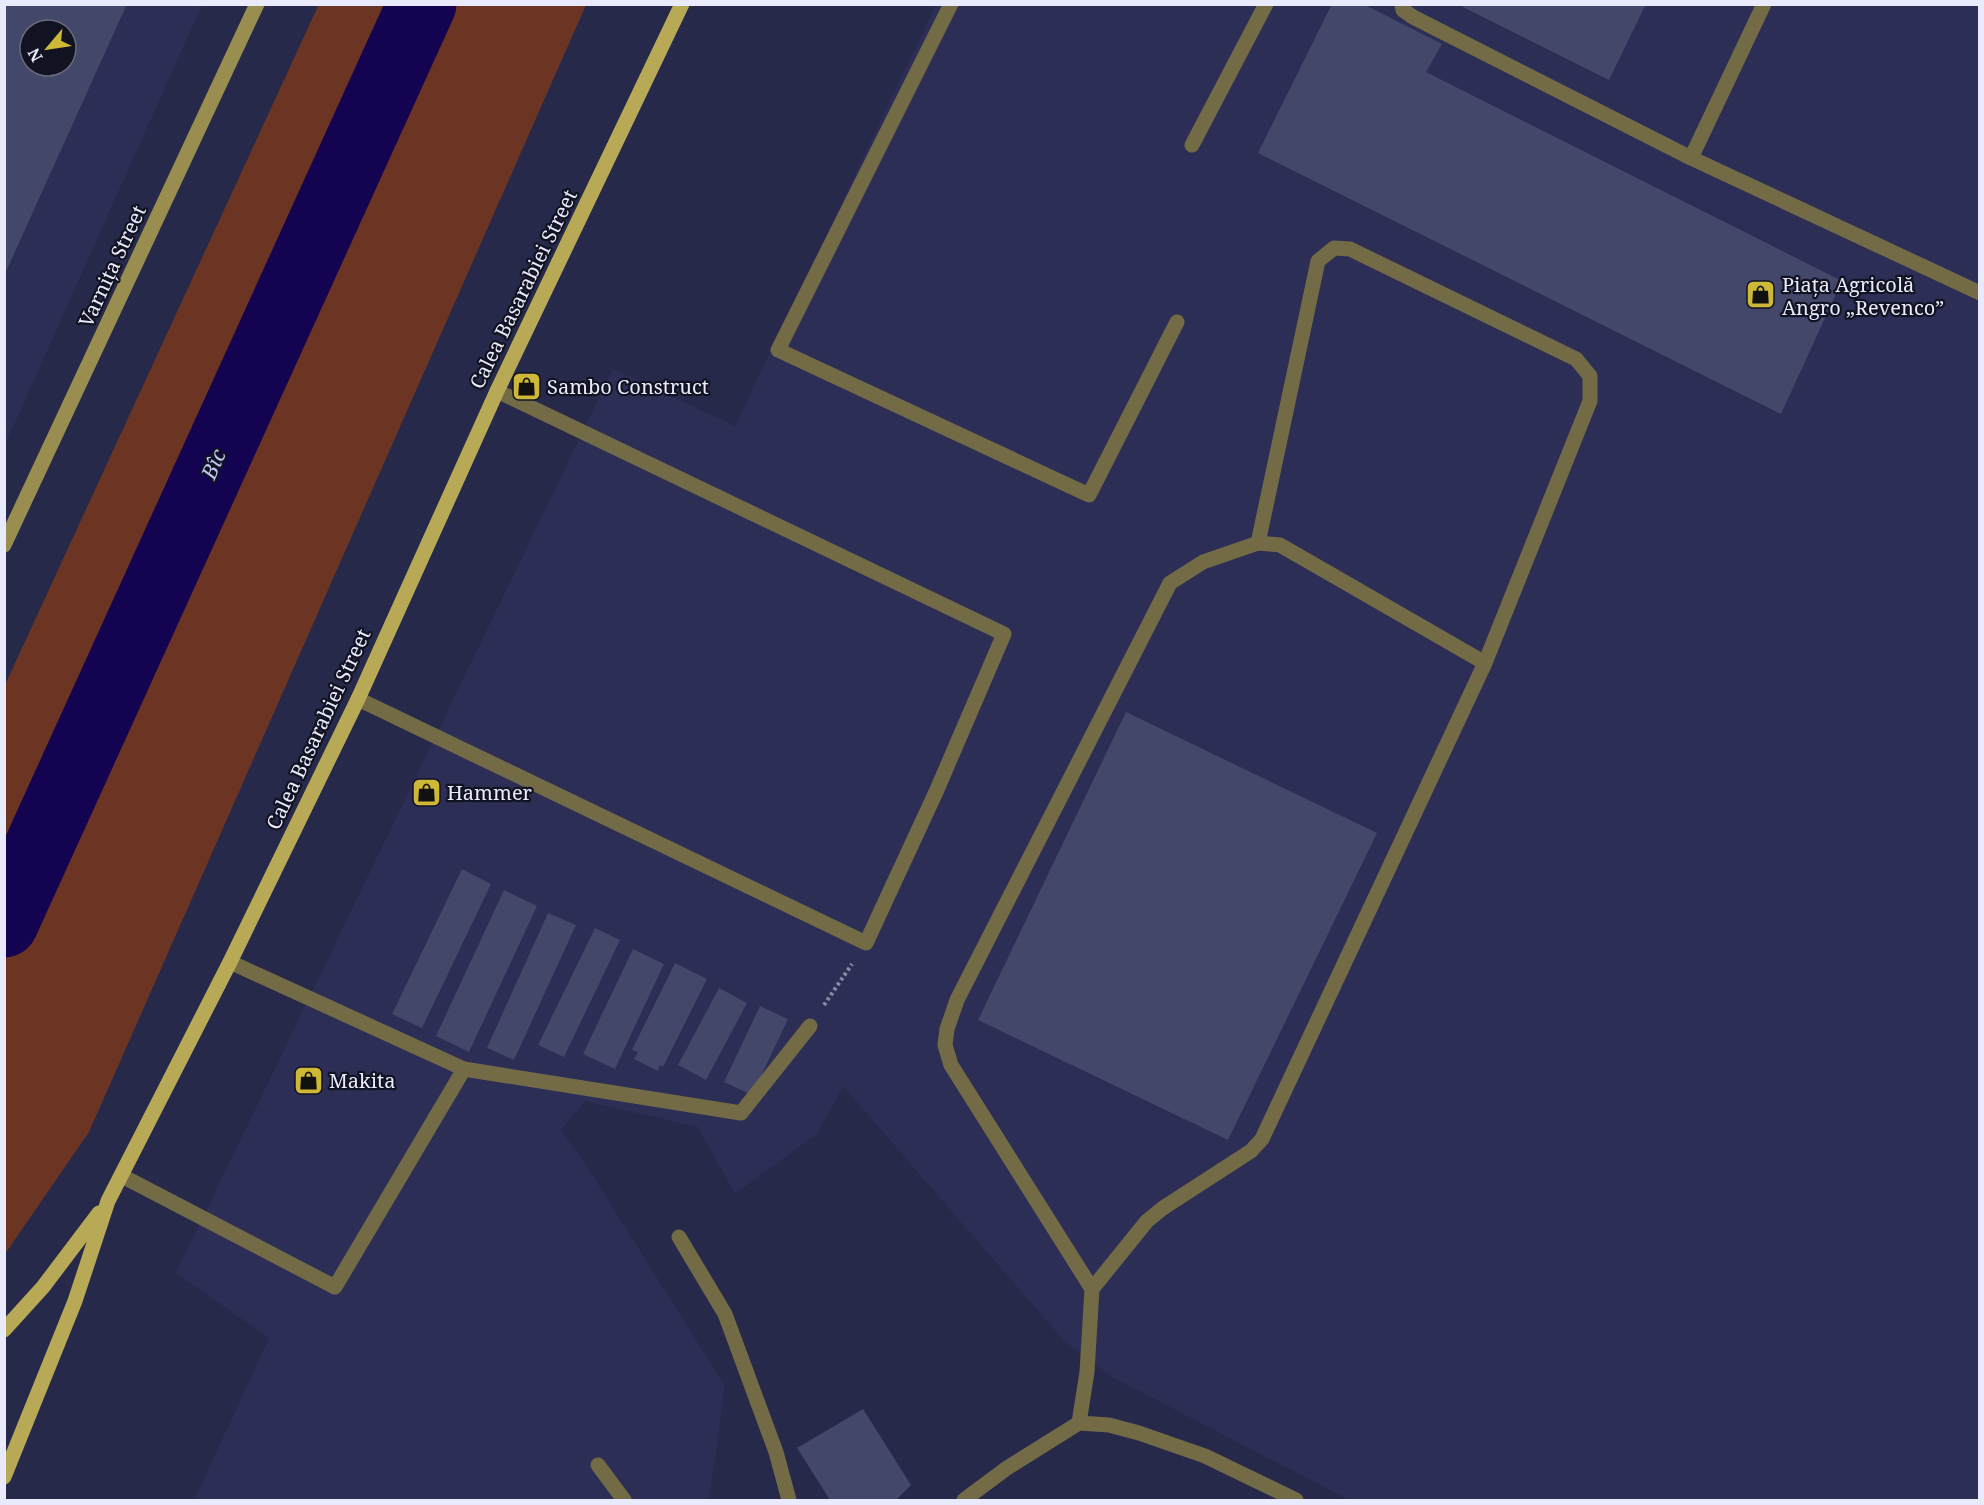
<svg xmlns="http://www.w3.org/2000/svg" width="1984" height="1505" viewBox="0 0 1984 1505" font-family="'Noto Serif',serif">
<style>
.built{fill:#2c2e56;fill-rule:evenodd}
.green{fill:#6c3523}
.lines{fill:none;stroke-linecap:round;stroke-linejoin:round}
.river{stroke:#140350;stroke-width:69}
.building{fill:#43476a;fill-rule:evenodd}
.path{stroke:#878aa3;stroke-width:4;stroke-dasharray:3 3;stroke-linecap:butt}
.lane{stroke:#726b45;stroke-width:15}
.secondary{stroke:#998e4f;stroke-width:15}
.primary{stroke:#b8a956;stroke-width:15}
.labels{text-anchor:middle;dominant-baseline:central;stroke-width:4.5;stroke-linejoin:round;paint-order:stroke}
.street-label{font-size:20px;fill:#e9ebfd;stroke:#121322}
.poi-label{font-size:20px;fill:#e9ebfd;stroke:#121322;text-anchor:start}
.water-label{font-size:21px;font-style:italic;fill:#bfc5f1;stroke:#121322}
</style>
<rect width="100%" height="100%" fill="#262949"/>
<path class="built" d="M5,5H202L5,445ZM30,30H66V66H30Z
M936,5H1979V1500H1349L1112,1377L1065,1342L843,1086L818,1133L735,1194L698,1127L585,1101L561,1130L588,1168L725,1386L709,1500H194L269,1338L176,1273L613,369L735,426Z"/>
<path class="green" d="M319,4L586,5L89,1132L5,1254V685Z"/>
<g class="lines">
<path class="river" d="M4,923L422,4"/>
</g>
<path class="building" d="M4,4H127L4,276ZM30,30H66V66H30Z
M1332,4H1363L1442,44L1426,72L1842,281L1781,414L1258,153Z
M1457,4H1646L1609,80Z
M1126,712L1377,833L1228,1140L978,1020Z
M462,869L491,884L422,1028L392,1014Z
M504,890L537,906L469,1052L436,1036Z
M548,913L576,925L514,1060L487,1048Z
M595,928L620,940L564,1057L538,1045Z
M633,949L664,964L615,1069L583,1054Z
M675,963L707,979L663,1067L660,1065L658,1071L634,1059L638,1052L632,1050Z
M719,988L747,1003L706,1080L678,1065Z
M760,1006L788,1019L752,1095L724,1082Z
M863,1409L911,1485L896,1500H830L797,1448Z"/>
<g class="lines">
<path class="path" d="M824,1005L852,964"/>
<path class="lane" d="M951,4L778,350L1089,495L1177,322
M1402,4L1403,10L1413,17L1691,158L1764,4
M1192,145L1266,4
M1691,158L1980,293
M358,699L866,943L936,792L1004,634L497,391
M464,1069L741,1113L810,1026
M122,1176L335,1287L464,1069L230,962
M679,1237L725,1314L776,1452L789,1500
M1092,1289L951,1065L945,1045L947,1029L957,1000L1170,583L1203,562L1258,543L1280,545L1485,663
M1079,1423L1087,1372L1092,1289L1147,1221L1163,1208L1251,1151L1262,1139L1485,663L1590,401V376L1576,359L1350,249L1334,248L1318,261L1258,543
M598,1465L624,1500
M964,1500L1007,1468L1079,1423L1109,1425L1139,1433L1205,1456L1296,1500"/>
<path class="secondary" d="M4,545L257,4"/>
<path class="primary" d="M4,1330L43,1287L99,1213
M4,1477L75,1301L108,1201L230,962L358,699L497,391L682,4"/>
</g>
<defs>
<symbol id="shop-square" viewBox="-11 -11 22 22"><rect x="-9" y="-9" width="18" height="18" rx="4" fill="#ceb837" stroke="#121322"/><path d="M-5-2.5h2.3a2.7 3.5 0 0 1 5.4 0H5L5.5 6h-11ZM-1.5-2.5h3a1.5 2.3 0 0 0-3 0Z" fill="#111"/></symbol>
</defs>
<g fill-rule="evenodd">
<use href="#shop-square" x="1744" y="278" width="33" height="33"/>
<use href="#shop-square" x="510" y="370" width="33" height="33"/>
<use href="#shop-square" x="410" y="776" width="33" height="33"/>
<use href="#shop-square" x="292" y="1064" width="33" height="33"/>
</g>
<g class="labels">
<g class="street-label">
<text transform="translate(112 266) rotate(-65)">Varnița Street</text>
<text transform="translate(523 289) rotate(-64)">Calea Basarabiei Street</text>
<text transform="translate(318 729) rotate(-65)">Calea Basarabiei Street</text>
</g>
<g class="poi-label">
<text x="1782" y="284">Piața Agricolă<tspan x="1782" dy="23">Angro „Revenco”</tspan></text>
<text x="547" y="386">Sambo Construct</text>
<text x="447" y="792">Hammer</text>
<text x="329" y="1080">Makita</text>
</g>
<g class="water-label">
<text transform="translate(213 464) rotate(-66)">Bîc</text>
</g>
</g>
<rect width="1984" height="1505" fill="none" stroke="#e9ebfd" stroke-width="12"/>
<g transform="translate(48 48) rotate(241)"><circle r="28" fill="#121322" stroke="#68697a" stroke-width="1.5"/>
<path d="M0-4.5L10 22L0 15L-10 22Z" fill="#ceb837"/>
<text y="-9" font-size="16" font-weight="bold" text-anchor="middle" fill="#e9ebfd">N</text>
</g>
</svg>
